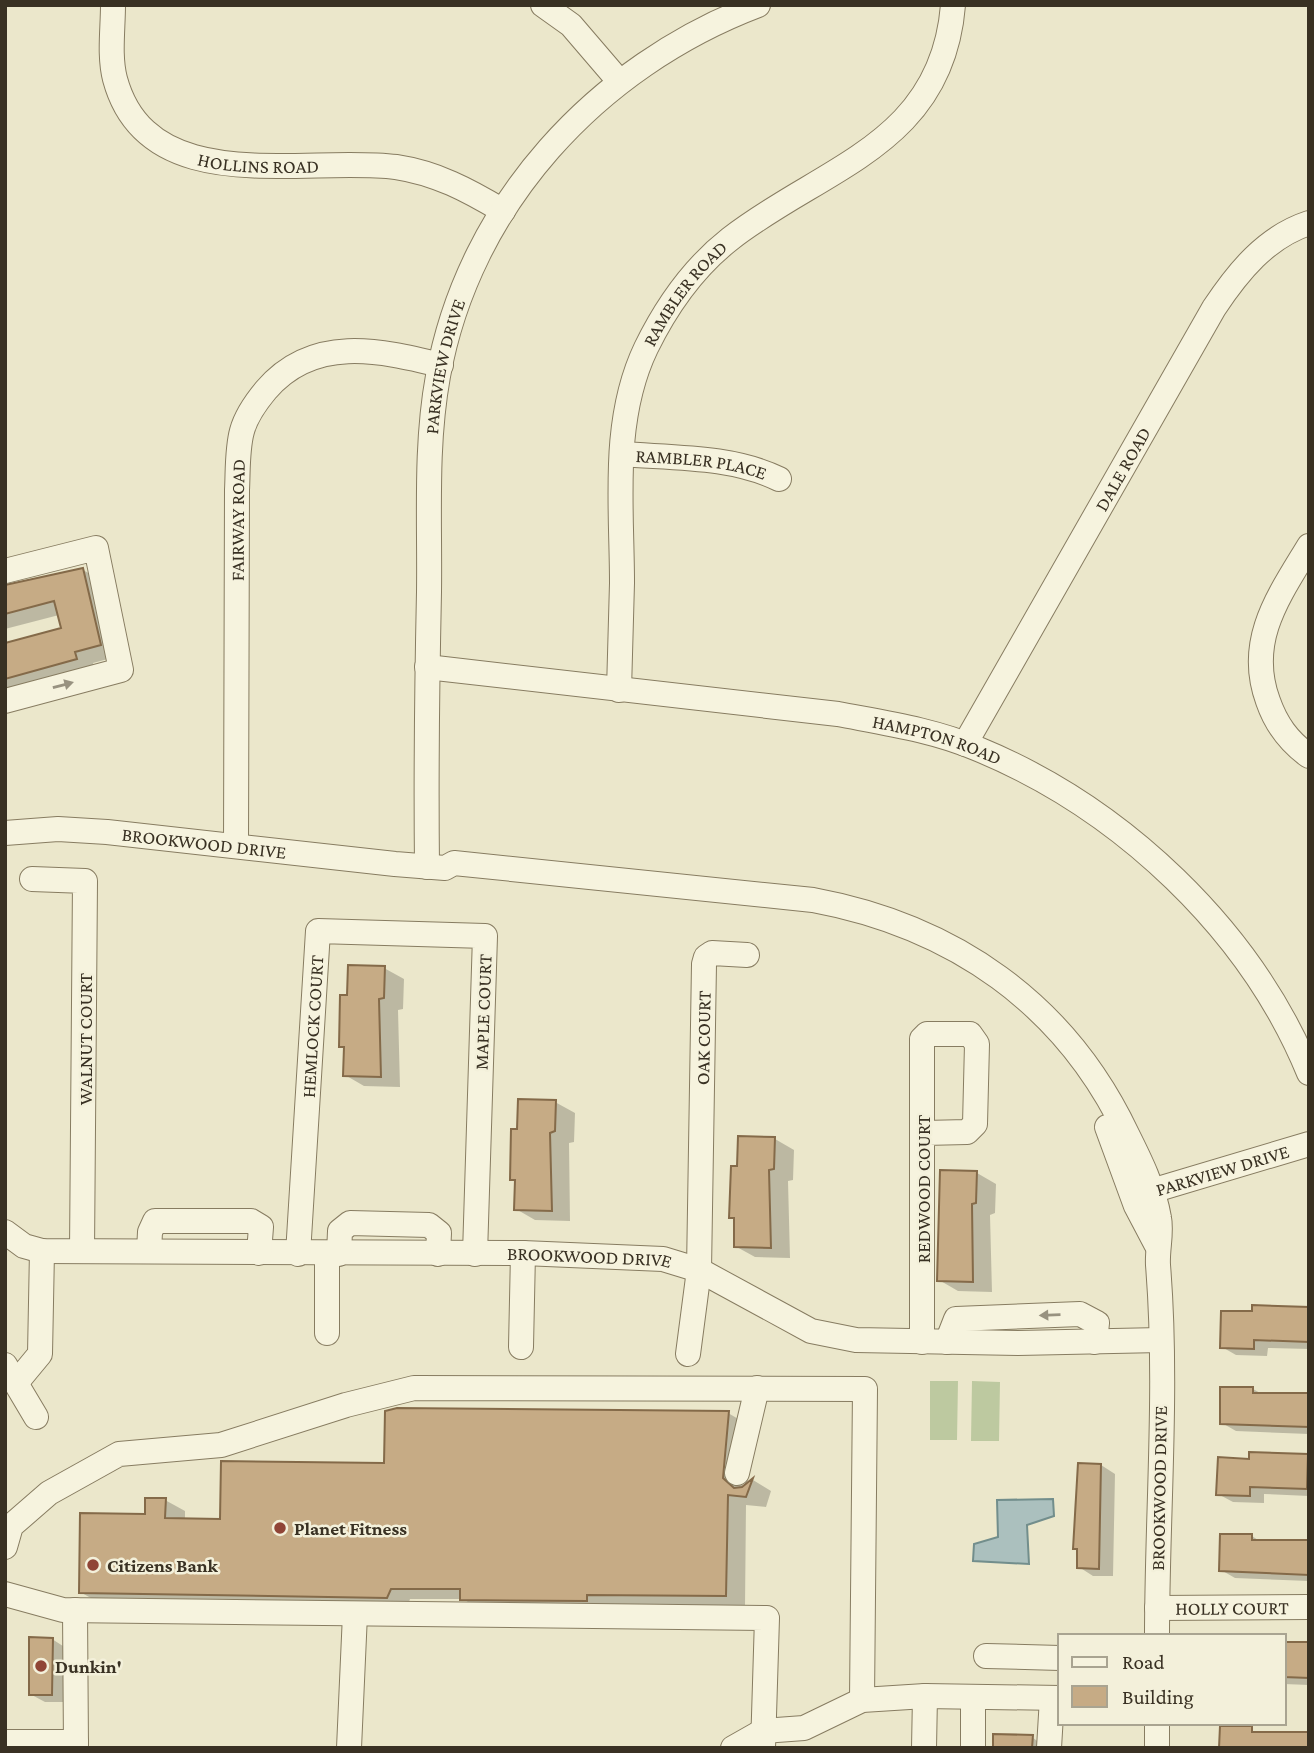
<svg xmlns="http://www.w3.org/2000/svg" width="1314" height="1753" viewBox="0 0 1314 1753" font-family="'Crimson Pro',serif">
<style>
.green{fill:#bdc9a0}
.water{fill:#abc0be;stroke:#728e8c;stroke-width:2}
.shadow{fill:#0003}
.building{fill:#c6ab85;stroke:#846a49;stroke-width:2}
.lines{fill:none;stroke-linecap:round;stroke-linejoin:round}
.minor-casing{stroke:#877c61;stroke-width:26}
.minor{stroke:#f6f3de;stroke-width:24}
.oneway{fill:#989280}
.poi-dot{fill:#904536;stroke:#f3f0da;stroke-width:2.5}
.labels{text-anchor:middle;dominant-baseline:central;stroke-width:5;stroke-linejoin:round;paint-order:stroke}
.street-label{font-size:19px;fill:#393123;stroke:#f3f0da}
.poi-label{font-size:19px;font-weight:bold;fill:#393123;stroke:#f3f0da;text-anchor:start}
</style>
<rect width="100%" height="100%" fill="#ebe7cb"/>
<path class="green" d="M930,1381H958L957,1440H930Z
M972,1381L1000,1382L999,1441H971Z"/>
<path class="water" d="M1053,1499L1054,1516L1027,1525L1029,1564L973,1561L974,1544L998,1537L997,1500Z"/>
<path class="shadow" d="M83,570L103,581L119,656L93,663L95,670L5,691V644L63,629L59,615L5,629V586Z
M384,968L404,979L403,1009L398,1010L400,1087L364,1086L345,1075L346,1048L341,1046L348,997Z
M555,1102L575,1113L574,1142L569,1143L570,1221L535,1220L516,1209L517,1182L511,1179L519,1131Z
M775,1139L794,1150L793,1180L788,1181L790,1258L755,1257L735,1246L736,1220L731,1217L739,1168Z
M977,1173L996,1184L995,1213L990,1215L992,1292L958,1291L939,1280Z
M1309,1308V1349L1268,1348L1267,1356L1236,1355L1222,1347Z
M1253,1389L1262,1394H1309V1434L1236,1431L1222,1423Z
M728,1413L747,1424L742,1489L753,1480L771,1491L766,1507L746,1505L745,1607L481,1610L463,1599H410L407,1608L100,1603L80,1592L147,1516L165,1500L185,1511V1520L222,1521L385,1464Z
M1309,1456V1496L1264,1494V1503L1233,1502L1218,1494L1250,1460Z
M1101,1465L1115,1474L1113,1576H1093L1079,1567V1551L1074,1548L1075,1498H1079Z
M1252,1536L1261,1542H1309V1581L1235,1578L1221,1570Z
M52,1639L66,1648V1702H45L30,1694Z
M1284,1643L1309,1644V1685L1284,1684Z
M1032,1737L1046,1748H994Z"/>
<path class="building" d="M83,568L101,645L75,652L77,659L5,679V643L61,628L54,601L5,614V585Z
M348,965L385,966L384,998L379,999L381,1077L343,1076L344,1047H339L340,995H347Z
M518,1099L556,1100L555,1131L550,1133L552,1211L514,1210L515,1180H510L511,1129H517Z
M738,1136L775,1137L774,1169L769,1170L771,1248L734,1247V1218H729L731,1166H737Z
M940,1170L977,1171L976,1203L972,1204L973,1282L937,1281Z
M1252,1305L1309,1307V1342L1254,1340V1349L1220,1348L1221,1311H1252Z
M1220,1387H1253V1393H1309V1427L1220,1424Z
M397,1408L729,1411L723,1478L734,1488L742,1487L753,1478L746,1497L728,1495L726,1596L587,1595V1601L460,1600V1589H391L387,1598L79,1593L80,1513L145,1514V1498H166L165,1518L220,1519L221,1461L384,1463L385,1411Z
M1249,1452L1308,1454L1307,1489L1250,1487V1496L1216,1495L1218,1457L1249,1459Z
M1078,1463L1101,1464L1099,1569L1077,1568V1549H1073Z
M1220,1534H1252V1540H1309V1575L1219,1571Z
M29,1637L53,1638L52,1695H29Z
M1284,1642H1309V1678L1284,1677Z
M1220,1726H1252V1732H1309V1748H1219Z
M993,1734L1033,1735L1032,1748H993Z"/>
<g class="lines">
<defs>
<g id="minor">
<path id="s1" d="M113,5C113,29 109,56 115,79C148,201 306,155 396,167C436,173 468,190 503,211"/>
<path d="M543,5L571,25L619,81"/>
<path id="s2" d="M622,454C674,458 732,456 779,479"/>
<path d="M1309,546C1278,597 1246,641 1268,701C1276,724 1288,741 1309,756"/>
<path d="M5,571L96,548L121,670L5,701"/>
<path id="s3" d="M427,667L838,714C885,723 934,730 978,749C1121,808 1250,929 1309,1073"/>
<path id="s4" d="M619,690C620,654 621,619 622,583C622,506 611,421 646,348C666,307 693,268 730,239C822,167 942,145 953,5"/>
<path id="s5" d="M965,744L1214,308C1238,272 1266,237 1309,223"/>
<path id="s6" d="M5,833L58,829L107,832L395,864L445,868L454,863L813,900C953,926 1065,1003 1127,1134C1140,1160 1154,1188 1159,1218C1162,1232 1157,1250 1158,1265C1168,1388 1157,1513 1157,1636"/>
<path id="s7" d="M236,846L237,490C238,471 237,449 242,431C246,416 256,402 266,390C313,335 379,350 441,365"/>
<path id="s8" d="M427,867C426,775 427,684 429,592C430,521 425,447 438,376C469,204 597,66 758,5"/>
<path d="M32,879L85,881L82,1251"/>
<path d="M1107,1127L1136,1206L1156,1244"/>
<path id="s9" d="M1138,1195L1309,1144"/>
<path id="s10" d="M5,1232L24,1246L42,1251L523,1253L663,1259L699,1270L811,1331L856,1340L1018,1343L1161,1340"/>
<path d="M149,1251L150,1232L155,1221H251L261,1227L259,1253"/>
<path id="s11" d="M298,1254L318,931L485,936L475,1254"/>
<path d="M327,1254V1333"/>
<path d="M339,1254L340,1231L350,1223L429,1225L439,1233L438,1254"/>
<path d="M922,1342V1039L927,1034H970L977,1044L975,1124L967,1132L924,1133"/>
<path d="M947,1342L956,1319L1080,1314L1097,1323L1095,1342"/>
<path d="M521,1347L523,1253"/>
<path id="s12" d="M688,1354L699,1270L704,964L706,957L712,953L747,955"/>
<path d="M5,1365L36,1417"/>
<path d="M16,1383L40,1354L42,1251"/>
<path d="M737,1473L757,1388"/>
<path d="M5,1547L11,1526L49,1493L119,1454L221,1445L346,1405L414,1388L865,1389L862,1700"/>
<path d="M5,1594L63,1610L767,1618L763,1748"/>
<path id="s13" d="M1157,1608L1309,1607"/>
<path d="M75,1610L76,1748"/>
<path d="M986,1656L1060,1658"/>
<path d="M973,1698V1748"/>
<path d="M5,1742H76"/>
<path d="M349,1748L355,1614"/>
<path d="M733,1748L763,1731L804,1728L862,1700L925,1696L1060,1698"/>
<path d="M924,1748L925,1696"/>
<path d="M1049,1748L1052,1698"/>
<path d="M1157,1748V1723"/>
</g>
</defs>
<use href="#minor" class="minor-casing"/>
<use href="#minor" class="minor"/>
</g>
<defs><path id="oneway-solid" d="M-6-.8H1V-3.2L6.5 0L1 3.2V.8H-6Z" transform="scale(1.75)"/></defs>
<g class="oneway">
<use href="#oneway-solid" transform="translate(63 685) rotate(-15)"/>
<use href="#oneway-solid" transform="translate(1050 1315) rotate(178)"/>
</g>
<g class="poi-dot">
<circle cx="280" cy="1528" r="7"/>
<circle cx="93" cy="1565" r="7"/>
<circle cx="41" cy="1666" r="7"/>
</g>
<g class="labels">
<g class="street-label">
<text stroke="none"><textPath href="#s1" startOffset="256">HOLLINS ROAD</textPath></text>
<text stroke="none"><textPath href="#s4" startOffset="413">RAMBLER ROAD</textPath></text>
<text stroke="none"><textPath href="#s8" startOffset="502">PARKVIEW DRIVE</textPath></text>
<text stroke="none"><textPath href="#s2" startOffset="80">RAMBLER PLACE</textPath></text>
<text stroke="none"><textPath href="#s5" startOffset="317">DALE ROAD</textPath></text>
<text stroke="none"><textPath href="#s7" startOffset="326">FAIRWAY ROAD</textPath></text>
<text stroke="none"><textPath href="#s3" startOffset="516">HAMPTON ROAD</textPath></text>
<text stroke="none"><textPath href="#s6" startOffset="200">BROOKWOOD DRIVE</textPath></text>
<text transform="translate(483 1012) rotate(-88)">MAPLE COURT</text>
<text stroke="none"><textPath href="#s11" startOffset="228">HEMLOCK COURT</textPath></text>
<text transform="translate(85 1039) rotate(-90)">WALNUT COURT</text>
<text stroke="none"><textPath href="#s12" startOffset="317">OAK COURT</textPath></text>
<text stroke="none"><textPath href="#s9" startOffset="88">PARKVIEW DRIVE</textPath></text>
<text transform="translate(923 1189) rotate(-90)">REDWOOD COURT</text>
<text stroke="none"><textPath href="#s10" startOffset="590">BROOKWOOD DRIVE</textPath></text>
<text transform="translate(1159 1488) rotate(-89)">BROOKWOOD DRIVE</text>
<text stroke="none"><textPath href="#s13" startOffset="75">HOLLY COURT</textPath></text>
</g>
<g class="poi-label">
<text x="294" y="1528">Planet Fitness</text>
<text x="107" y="1565">Citizens Bank</text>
<text x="55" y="1666">Dunkin'</text>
</g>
</g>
<rect width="1314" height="1753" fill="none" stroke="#393123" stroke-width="14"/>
<rect x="1058" y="1634" width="228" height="91" fill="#f3f0da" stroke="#a9a491" stroke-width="2"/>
<rect x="1072" y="1657" width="35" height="10" fill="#f6f3de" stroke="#a9a491" stroke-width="2"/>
<text x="1122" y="1669" font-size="21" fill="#393123">Road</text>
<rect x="1072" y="1686" width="35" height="21" fill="#c6ab85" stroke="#a9a491" stroke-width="2"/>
<text x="1122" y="1704" font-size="21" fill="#393123">Building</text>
</svg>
